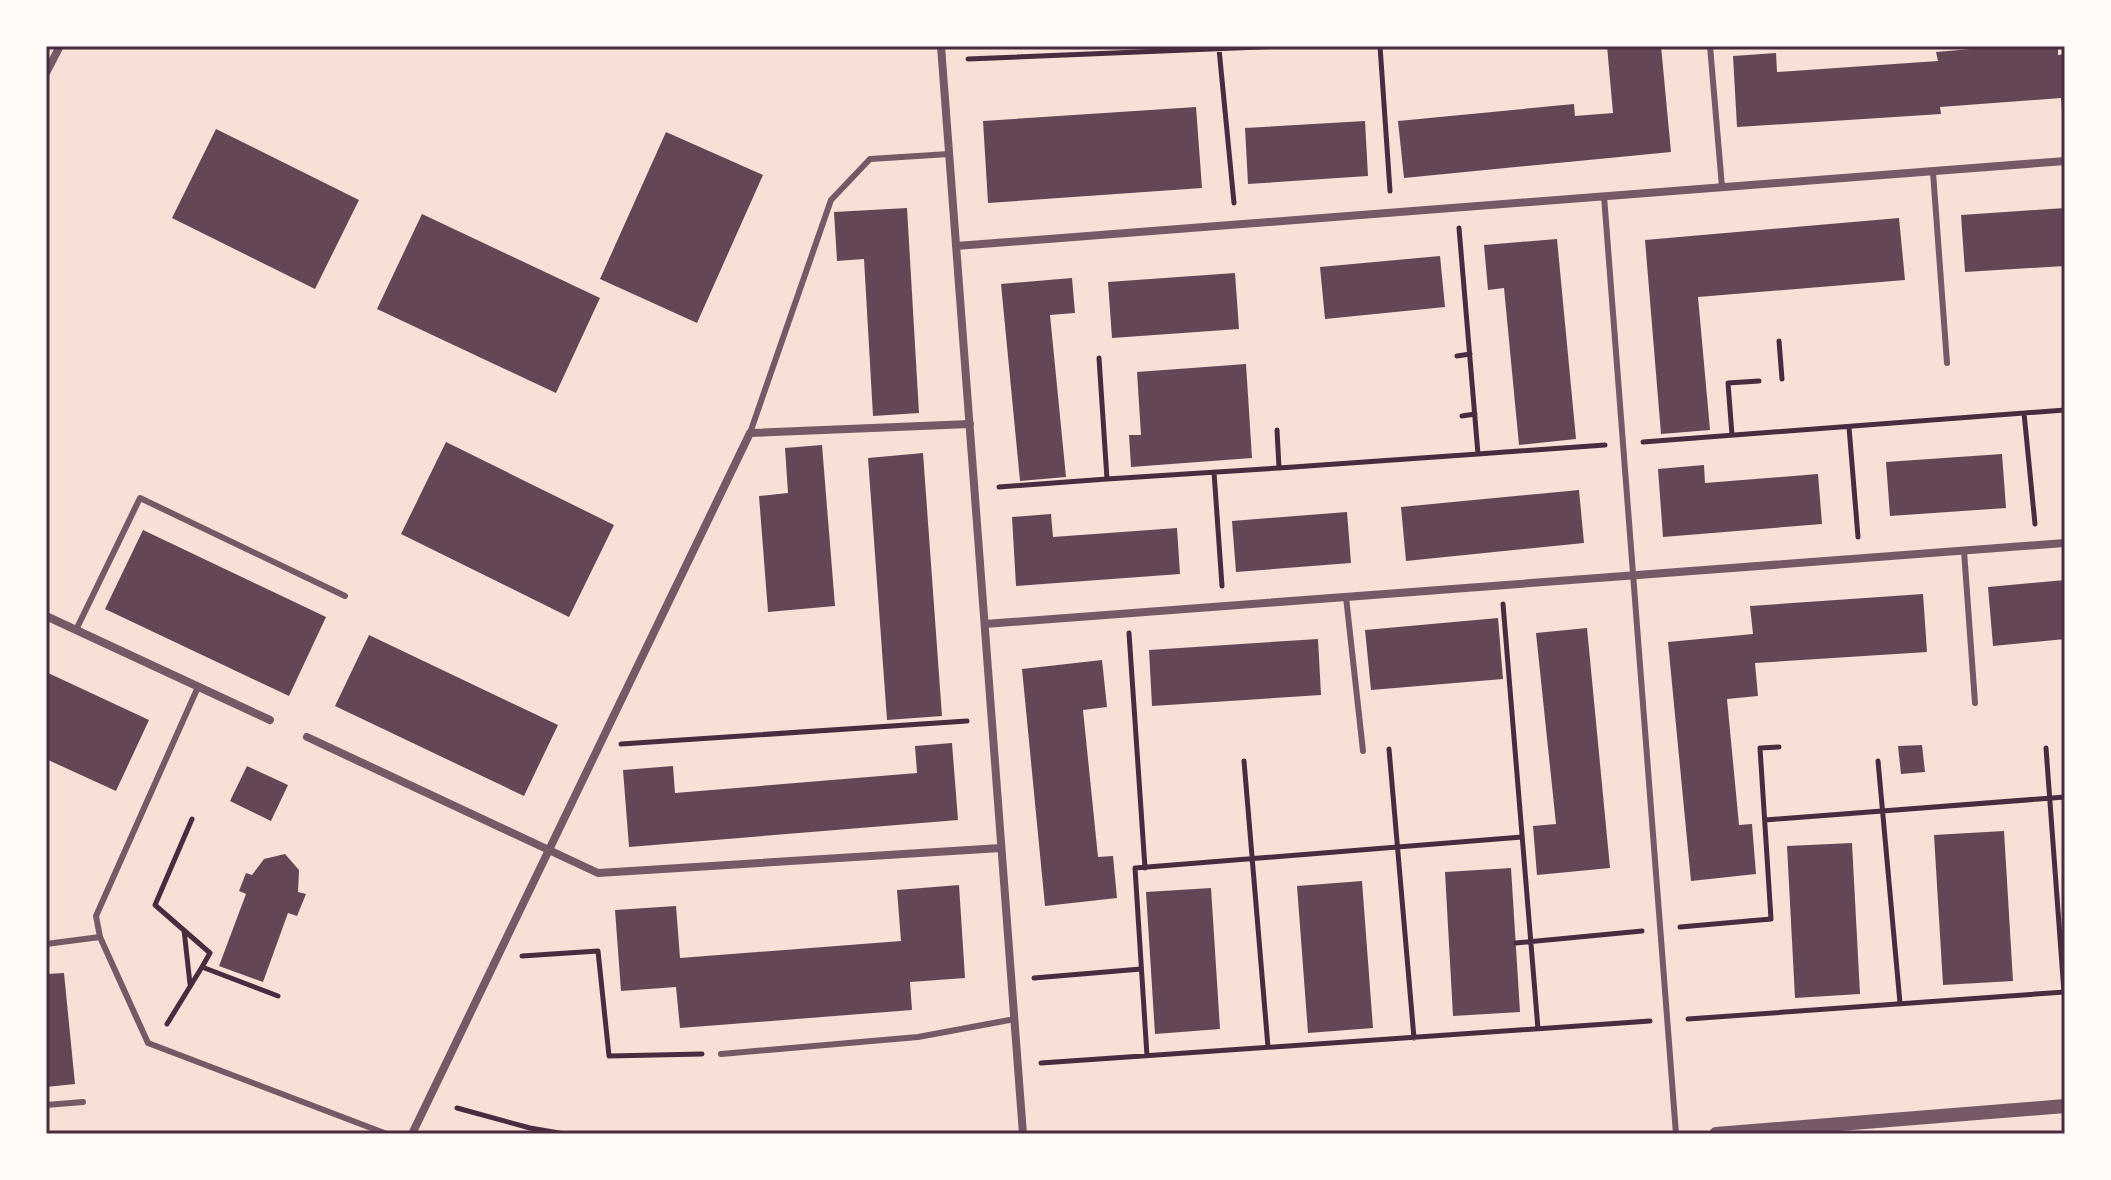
<svg xmlns="http://www.w3.org/2000/svg" width="2111" height="1180" viewBox="0 0 2111 1180" font-family="Signika,sans-serif">
<style>
.building{fill:#644757}
.lines{fill:none;stroke-linecap:round;stroke-linejoin:round}
.path{stroke:#4a2c40;stroke-width:5}
.service{stroke:#755966;stroke-width:6}
.minor{stroke:#755966;stroke-width:8}
.tertiary{stroke:#755966;stroke-width:14}
.neatline{fill:none;stroke:#4a2c40;stroke-width:3}
</style>
<rect width="100%" height="100%" fill="#f7e1d7"/>
<path class="building" d="M1607,46H1661L1671,152L1404,178L1398,121L1574,104L1575,116L1613,113Z
M2007,46H2058V55L2065,54V109H2062L2061,98L1940,107L1941,114L1737,127L1733,56L1776,53L1777,72L1938,61L1936,52Z
M1196,107L1202,188L988,203L983,121Z
M1365,121L1368,176L1248,184L1245,128Z
M216,129L359,200L315,289L172,218Z
M666,132L763,175L697,323L600,279Z
M907,208L919,413L873,416L864,259L837,261L834,212Z
M2065,208V266L1965,272L1961,215Z
M422,214L600,298L556,393L377,309Z
M1899,218L1905,280L1698,297L1710,430L1661,434L1645,240Z
M1557,239L1576,439L1519,445L1504,288L1488,290L1484,245Z
M1440,256L1445,307L1325,319L1320,267Z
M1235,273L1239,329L1112,338L1108,282Z
M1072,278L1075,313L1050,315L1066,477L1020,481L1001,284Z
M1246,364L1252,458L1131,467L1129,435H1141L1137,372Z
M446,442L614,525L569,617L401,534Z
M822,445L835,606L768,612L759,496L788,493L785,448Z
M923,453L942,716L887,720L868,458Z
M2002,454L2006,508L1890,516L1886,462Z
M1704,465L1705,483L1818,474L1822,524L1663,537L1658,469Z
M1579,490L1584,543L1406,561L1401,507Z
M1347,512L1351,563L1236,572L1232,521Z
M1051,514L1053,537L1177,528L1180,574L1016,586L1012,517Z
M143,530L326,617L289,696L105,609Z
M2065,580V639L1993,646L1988,587Z
M1923,594L1927,652L1755,663L1758,696L1727,699L1739,825L1752,824L1756,874L1691,881L1668,642L1753,634L1750,606Z
M1498,618L1503,679L1371,690L1365,630Z
M1587,628L1610,868L1537,875L1533,826L1556,824L1536,633Z
M369,635L558,725L524,796L335,706Z
M1318,639L1321,695L1152,706L1149,650Z
M1102,660L1107,707L1083,710L1098,857L1113,856L1117,898L1045,906L1022,669Z
M46,672L149,720L116,791L46,759Z
M952,743L958,820L629,847L623,770L673,766L675,793L917,773L915,746Z
M1922,745L1925,772L1901,774L1898,746Z
M247,766L288,785L271,821L230,801Z
M2004,831L2013,981L1943,985L1934,835Z
M1852,843L1860,994L1795,998L1787,846Z
M285,854L299,870L298,892L306,894L297,916L288,913L263,982L219,966L246,894L239,891L246,873L252,875L264,859Z
M1511,868L1520,1012L1453,1016L1445,872Z
M1362,881L1373,1028L1308,1033L1297,886Z
M959,885L965,978L910,982L912,1010L680,1028L676,987L621,991L615,910L676,906L680,958L901,941L897,890Z
M1211,888L1220,1029L1155,1034L1146,892Z
M64,973L75,1084L46,1087V974Z"/>
<g class="lines">
<path class="path" d="M1380,46L1390,191
M1219,49L1234,203
M968,59L1282,46
M1459,228L1478,454L1605,445
M1779,341L1782,379
M1457,356L1470,354
M1099,358L1107,479L1279,468L1277,430
M2024,413L2035,524
M1462,416L1475,414
M1849,427L1858,537
M1732,435L1728,383L1759,381
M1643,442L2065,410
M1279,468L1478,454
M1214,472L1222,586
M999,487L1107,479
M1503,604L1538,1029
M1129,633L1145,868
M621,744L967,721
M2046,748L2064,992
M1389,749L1414,1038
M1244,761L1268,1047
M1878,761L1900,1003
M192,819L155,905L210,953L202,967
M1765,820L2065,797
M1680,927L1771,919L1760,748L1779,747
M184,930L190,984
M1516,943L1642,931
M522,956L598,951L609,1056L702,1054
M1034,978L1141,969
M1688,1019L2065,992
M167,1024L202,967L278,996
M1147,1056L1135,868L1522,837
M1041,1063L1650,1021
M457,1108L530,1128L565,1134"/>
<path class="service" d="M1710,46L1722,187
M1933,172L1947,363
M1604,196L1676,1134
M750,433L831,200L870,159L949,154
M1964,551L1975,703
M1346,597L1363,751
M76,630L140,498L345,596
M100,937L96,916L198,687
M46,944L100,937L148,1043L387,1134
M721,1054L918,1037L1015,1019
M46,1105L83,1102"/>
<path class="minor" d="M941,46L1023,1134
M46,73L60,46
M956,246L2065,161
M46,616L270,720
M985,624L2065,543
M307,737L598,873L1001,848
M412,1134L750,433L970,424"/>
<path class="tertiary" d="M1716,1134L2065,1106"/>
</g>
<rect width="2111" height="1180" fill="none" stroke="#fffaf5" stroke-width="96"/>
<rect x="48" y="48" width="2015" height="1084" class="neatline"/>
</svg>
